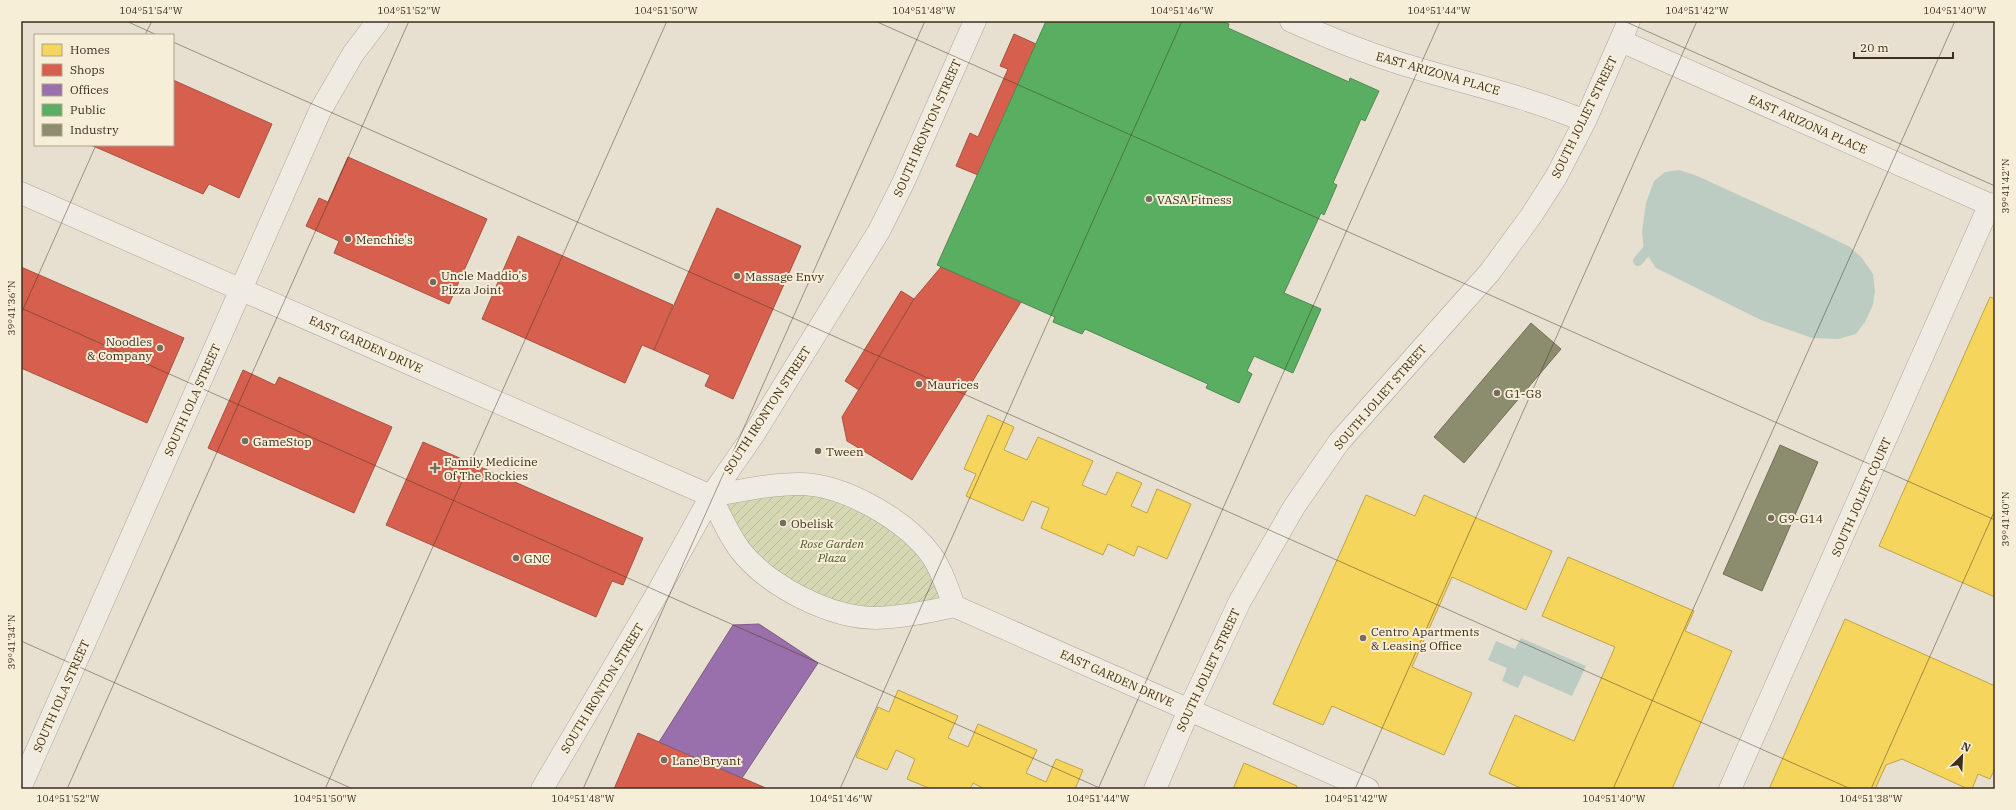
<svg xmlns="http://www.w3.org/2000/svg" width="2016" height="810" viewBox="0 0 2016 810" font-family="'IBM Plex Serif',serif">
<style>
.garden{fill:url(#garden-furrows)}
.water{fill:#bcccc2}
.homes{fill:#f6d55c;stroke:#bea34a}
.shops{fill:#d6604d;stroke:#a85140}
.offices{fill:#9970ab;stroke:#7d5c81}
.public{fill:#5aae61;stroke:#51884e}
.industry{fill:#8c8c6e;stroke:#747057}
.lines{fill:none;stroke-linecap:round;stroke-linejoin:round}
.stream{stroke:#bcccc2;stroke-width:10}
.minor-casing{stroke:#ada599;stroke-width:23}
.minor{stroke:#efebe3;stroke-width:22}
.ticks{fill:none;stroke:#3d2e20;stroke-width:1;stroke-opacity:0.45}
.poi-dot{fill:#786c5e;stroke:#f7eed8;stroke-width:1.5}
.labels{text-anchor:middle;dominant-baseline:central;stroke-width:4;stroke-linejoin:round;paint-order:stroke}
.street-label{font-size:12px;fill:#3d2e20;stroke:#f7eed8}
.poi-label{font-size:12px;fill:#3d2e20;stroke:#f7eed8;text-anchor:start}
.park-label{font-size:12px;font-style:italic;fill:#4d5a26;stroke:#f7eed8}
.neatline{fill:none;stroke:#3d2e20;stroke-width:1.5}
.ticks-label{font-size:10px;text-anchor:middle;fill:#3d2e20}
</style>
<defs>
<pattern id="garden-furrows" width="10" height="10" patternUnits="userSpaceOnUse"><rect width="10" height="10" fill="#d6d7b3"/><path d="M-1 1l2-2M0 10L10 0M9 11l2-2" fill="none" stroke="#b9b99a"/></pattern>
</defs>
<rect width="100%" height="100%" fill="#e7e0d1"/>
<path class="garden" d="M798,484L896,520L954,606L894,617L781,586L711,496Z"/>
<path class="water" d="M1679,170L1695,175L1807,226L1850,247L1862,258L1873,274L1875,291L1873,305L1865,322L1856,334L1838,339L1812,338L1761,320L1656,268L1644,250L1642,232L1646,203L1654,181L1665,172Z
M1521,638L1586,666L1572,696L1524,675L1518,688L1502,681L1507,668L1488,660L1496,641L1515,649Z"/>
<path class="homes" d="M1990,297L1995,299V597L1879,546Z
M988,415L1014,427L1004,450L1027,460L1038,437L1093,461L1082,485L1106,495L1117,472L1142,483L1131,506L1147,513L1157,489L1191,504L1167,559L1138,546L1134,556L1108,544L1103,555L1041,528L1049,508L1032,501L1023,521L966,496L976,474L964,469Z
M1366,495L1415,516L1424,495L1552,551L1526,610L1452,577L1412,667L1472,693L1444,755L1332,706L1323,725L1273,704Z
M1568,557L1694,611L1685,631L1732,651L1672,789H1523L1489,774L1515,715L1574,741L1615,647L1542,616Z
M1845,619L1995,686V768L1990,779L1978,774L1972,789H1968L1902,759L1886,765L1875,789H1769Z
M898,690L958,716L948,738L968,747L978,724L1037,750L1026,773L1046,782L1056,759L1083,770L1075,789H985L973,783L970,789H931L907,779L915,759L896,750L887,770L856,757L878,707L889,712Z
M1244,763L1297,786L1296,789H1233Z"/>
<path class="shops" d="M1014,34L1036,44L978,175L956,166L970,133L978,137L1008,69L1000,66Z
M173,80L272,124L239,198L209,184L203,194L91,145H173Z
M348,157L487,219L449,304L334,253L339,241L306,226L319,198L328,202Z
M717,208L801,246L733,399L705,386L710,375L654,350Z
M518,236L673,305L654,350L642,345L625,383L482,319Z
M21,267L184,338L147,423L21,368Z
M941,267L1021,302L912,480L847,441L842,417L914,299Z
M901,291L914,299L859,390L845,381Z
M243,370L275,385L279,377L392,427L354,513L208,448Z
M423,442L643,538L623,585L612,581L596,617L386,525Z
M638,733L659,742L768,789H614Z"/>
<path class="offices" d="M759,624L818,663L742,778L659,742L733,625Z"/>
<path class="public" d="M1046,21H1221L1229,24L1228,28L1349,82L1350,78L1379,91L1365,121L1361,119L1333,183L1337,185L1324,215L1321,213L1284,293L1321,309L1293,373L1254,356L1247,371L1252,374L1239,403L1206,388L1208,384L1085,329L1082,334L1053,322L1055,317L937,265Z"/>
<path class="industry" d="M1531,323L1561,349L1464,463L1434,437Z
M1780,445L1818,462L1762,591L1723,574Z"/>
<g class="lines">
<path class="stream" d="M1638,261L1654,242"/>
<defs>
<path id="minor" d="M1291,21C1327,37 1364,52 1402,64C1464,83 1525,96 1585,121
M1621,41L1995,207
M21,193L711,496C740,491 769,484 799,484C844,484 906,520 932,556C942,571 948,589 954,606
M711,496C720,515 728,534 740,550C768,586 830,618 876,618C902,617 929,612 954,606L1368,789
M21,786L320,111L353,54L378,21
M542,789L658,592L711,496L754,434L879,231L904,181L975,21
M1155,789L1189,710L1240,601L1294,507L1339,442L1490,272L1531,216L1556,177L1585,121L1629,21
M1730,789L1990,204"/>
</defs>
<use href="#minor" class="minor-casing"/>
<use href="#minor" class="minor"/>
</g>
<path class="ticks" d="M126,21L157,35M875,21L1995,520M1624,21L1995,186M145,35L152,21M173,42L1851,789M21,308L1102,789M21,314L96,145M21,641L353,789M67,789L409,21M325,789L667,21M583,789L925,21M840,789L1182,21M1098,789L1440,21M1355,789L1697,21M1613,789L1955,21M1871,789L1995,510"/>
<g class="poi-dot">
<circle cx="1149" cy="199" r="4"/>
<circle cx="348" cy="239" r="4"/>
<circle cx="737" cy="276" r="4"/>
<circle cx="433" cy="282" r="4"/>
<circle cx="160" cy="348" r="4"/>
<circle cx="919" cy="384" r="4"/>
<circle cx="1497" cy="393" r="4"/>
<circle cx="245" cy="441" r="4"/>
<circle cx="818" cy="451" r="4"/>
<path d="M433 462h4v4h4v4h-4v4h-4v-4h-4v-4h4z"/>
<circle cx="1771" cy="518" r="4"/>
<circle cx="783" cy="523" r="4"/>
<circle cx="516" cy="558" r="4"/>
<circle cx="1363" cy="638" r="4"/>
<circle cx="664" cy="760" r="4"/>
</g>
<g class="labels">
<g class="street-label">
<text transform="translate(1438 73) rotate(16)">EAST ARIZONA PLACE</text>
<text transform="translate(1584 117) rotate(-64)">SOUTH JOLIET STREET</text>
<text transform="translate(1808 124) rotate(24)">EAST ARIZONA PLACE</text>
<text transform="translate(927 128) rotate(-66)">SOUTH IRONTON STREET</text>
<text transform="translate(366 344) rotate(24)">EAST GARDEN DRIVE</text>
<text transform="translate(1380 397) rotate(-49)">SOUTH JOLIET STREET</text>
<text transform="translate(192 400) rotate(-66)">SOUTH IOLA STREET</text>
<text transform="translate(767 410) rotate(-57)">SOUTH IRONTON STREET</text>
<text transform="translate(1861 497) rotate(-66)">SOUTH JOLIET COURT</text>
<text transform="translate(1208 670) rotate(-65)">SOUTH JOLIET STREET</text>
<text transform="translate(1117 678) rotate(24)">EAST GARDEN DRIVE</text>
<text transform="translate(602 688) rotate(-59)">SOUTH IRONTON STREET</text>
<text transform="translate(61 696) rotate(-66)">SOUTH IOLA STREET</text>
</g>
<g class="poi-label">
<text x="1157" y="199">VASA Fitness</text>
<text x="356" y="239">Menchie's</text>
<text x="441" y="275">Uncle Maddio's<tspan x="441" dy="14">Pizza Joint</tspan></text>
<text x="745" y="276">Massage Envy</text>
<text x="152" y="341" text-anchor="end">Noodles<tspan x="152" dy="14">&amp; Company</tspan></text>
<text x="927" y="384">Maurices</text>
<text x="1505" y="393">G1-G8</text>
<text x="253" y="441">GameStop</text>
<text x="826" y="451">Tween</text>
<text x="444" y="461">Family Medicine<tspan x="444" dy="14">Of The Rockies</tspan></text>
<text x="1779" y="518">G9-G14</text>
<text x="791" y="523">Obelisk</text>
<text x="524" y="558">GNC</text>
<text x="1371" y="631">Centro Apartments<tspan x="1371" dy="14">&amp; Leasing Office</tspan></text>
<text x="672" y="760">Lane Bryant</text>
</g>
<g class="park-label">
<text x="832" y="543">Rose Garden<tspan x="832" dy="14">Plaza</tspan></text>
</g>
</g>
<rect width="2016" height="810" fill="none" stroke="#f7eed8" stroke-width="44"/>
<rect x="34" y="34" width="140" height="112" fill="#f7eed8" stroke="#ada18e"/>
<rect x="42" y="44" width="20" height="12" fill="#f6d55c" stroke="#ada18e"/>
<text x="70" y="54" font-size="12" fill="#3d2e20">Homes</text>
<rect x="42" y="64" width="20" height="12" fill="#d6604d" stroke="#ada18e"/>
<text x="70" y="74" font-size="12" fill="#3d2e20">Shops</text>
<rect x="42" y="84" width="20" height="12" fill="#9970ab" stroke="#ada18e"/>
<text x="70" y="94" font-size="12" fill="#3d2e20">Offices</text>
<rect x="42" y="104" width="20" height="12" fill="#5aae61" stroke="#ada18e"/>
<text x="70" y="114" font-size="12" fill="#3d2e20">Public</text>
<rect x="42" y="124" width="20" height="12" fill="#8c8c6e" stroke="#ada18e"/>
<text x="70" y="134" font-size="12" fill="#3d2e20">Industry</text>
<g transform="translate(1962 756) rotate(24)" stroke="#f7eed8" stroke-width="3" paint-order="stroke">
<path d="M0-3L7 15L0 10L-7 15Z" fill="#3d2e20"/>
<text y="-6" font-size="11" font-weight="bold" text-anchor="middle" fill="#3d2e20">N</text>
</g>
<path d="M1854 52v6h99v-6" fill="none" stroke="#3d2e20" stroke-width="2"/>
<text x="1860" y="52" font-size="12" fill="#3d2e20" stroke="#f7eed8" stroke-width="3" paint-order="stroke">20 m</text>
<rect x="22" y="22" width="1972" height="766" class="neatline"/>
<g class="ticks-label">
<text x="151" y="14">104°51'54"W</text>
<text x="409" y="14">104°51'52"W</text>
<text x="666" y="14">104°51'50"W</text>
<text x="924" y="14">104°51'48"W</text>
<text x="1182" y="14">104°51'46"W</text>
<text x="1439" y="14">104°51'44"W</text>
<text x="1697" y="14">104°51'42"W</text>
<text x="1955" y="14">104°51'40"W</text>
<text transform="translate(2005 186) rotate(-90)" y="4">39°41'42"N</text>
<text transform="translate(11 308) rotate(-90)" y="4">39°41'36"N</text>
<text transform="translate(2005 519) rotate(-90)" y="4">39°41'40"N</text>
<text transform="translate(11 642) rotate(-90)" y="4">39°41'34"N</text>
<text x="68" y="802">104°51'52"W</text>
<text x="325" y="802">104°51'50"W</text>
<text x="583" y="802">104°51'48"W</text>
<text x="841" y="802">104°51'46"W</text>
<text x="1098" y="802">104°51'44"W</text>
<text x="1356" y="802">104°51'42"W</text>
<text x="1614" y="802">104°51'40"W</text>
<text x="1871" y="802">104°51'38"W</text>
</g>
</svg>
